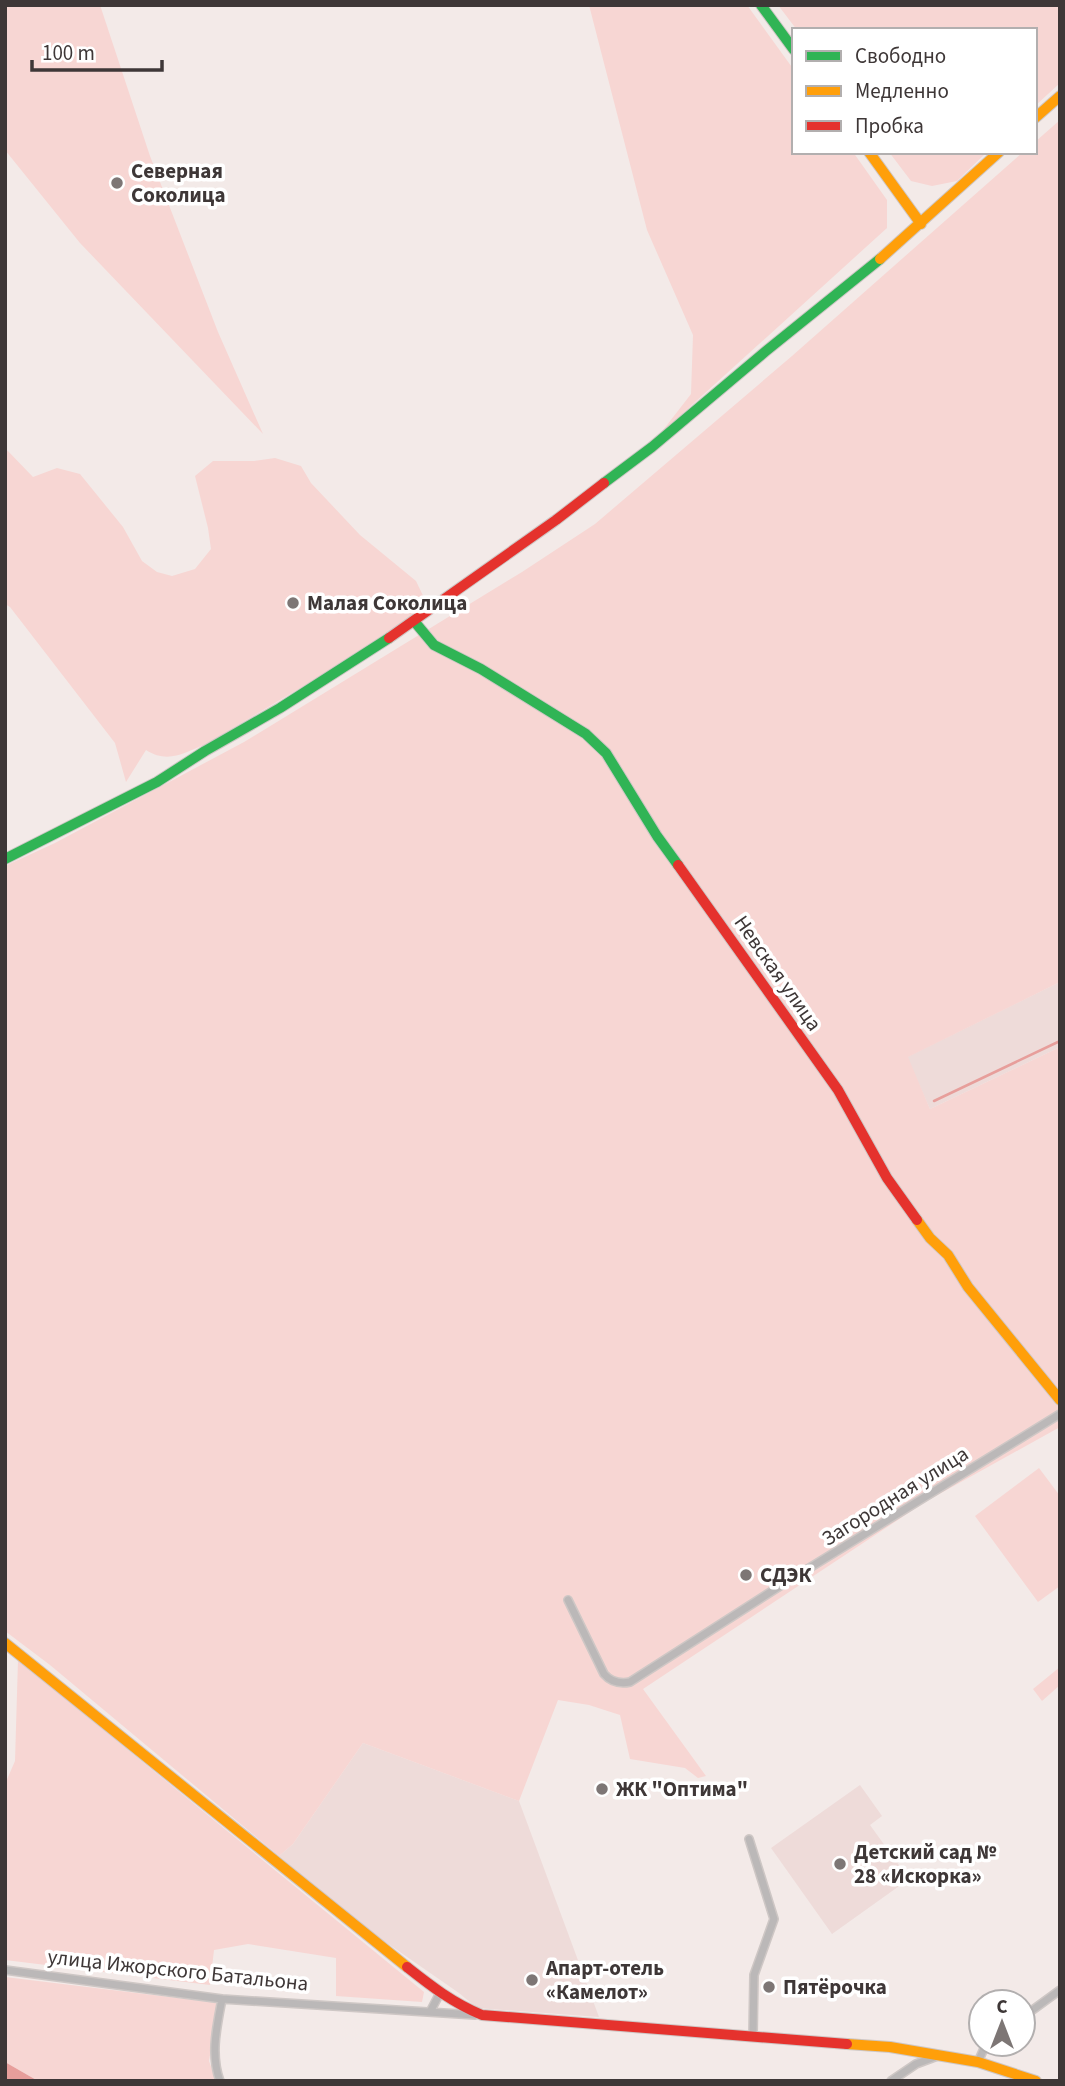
<svg xmlns="http://www.w3.org/2000/svg" width="1065" height="2086" viewBox="0 0 1065 2086" font-family="'Source Sans 3',sans-serif">
<style>
.built{fill:#eedbd9}
.green{fill:#f7d6d3}
.water{fill:#e79e9b}
.lines{fill:none;stroke-linecap:round;stroke-linejoin:round}
.stream{stroke:#e79e9b;stroke-width:2.5}
.street-casing{stroke:#cec7c5;stroke-width:10}
.fast-casing{stroke:#cec7c5;stroke-width:12}
.slow-casing{stroke:#cec7c5;stroke-width:12}
.jam-casing{stroke:#cec7c5;stroke-width:12}
.street{stroke:#bbb8b8;stroke-width:7}
.fast{stroke:#30b455;stroke-width:10}
.slow{stroke:#ff9f0a;stroke-width:10}
.jam{stroke:#e5322d;stroke-width:10}
.poi-dot{fill:#7d7675;stroke:#fff;stroke-width:2.5}
.labels{text-anchor:middle;dominant-baseline:central;stroke-width:7;stroke-linejoin:round;paint-order:stroke}
.poi-label{font-size:21px;font-weight:bold;fill:#3e3737;stroke:#fff;text-anchor:start}
.street-label{font-size:21px;fill:#3e3737;stroke:#fff}
</style>
<rect width="100%" height="100%" fill="#f3eae8"/>
<path class="built" d="M1060,982V1047L930,1109L907,1057Z
M363,1743L519,1801L599,2017L477,2008L459,1993L361,1925L279,1856L293,1844Z
M860,1785L882,1816L870,1825L909,1879L832,1934L771,1848Z"/>
<path class="green" d="M5,5H100L150,156L218,332L263,434L80,243L5,150Z
M589,5H747L794,70V152H853L887,200V228L660,434L691,394L693,335L647,230Z
M778,5H1060V83L1035,106V30H797Z
M1060,120V982L908,1057L930,1109L1060,1047V1427L925,1502L643,1689L706,1776L698,1778L685,1768L630,1759L620,1715L589,1705L558,1700L519,1801L363,1743L293,1844L279,1856L50,1665L5,1631V866L55,843L244,742L522,572L595,524L792,356L1023,152H1035V142Z
M889,152H987L957,181L932,186L911,181Z
M5,448L33,477L57,468L80,474L123,527L142,561L157,572L172,576L195,569L211,549L208,528L195,476L213,461H254L275,458L301,466L311,483L360,535L416,581L428,606L354,656L206,744C184,753 168,764 146,750L126,782L115,743L10,607L5,604Z
M1039,1468L1060,1496V1586L1038,1602L975,1516Z
M18,1660L424,1992L422,2002L336,1996V1958L248,1944L214,1950L210,1985L5,1960V1784L15,1761Z
M1060,1667V1685L1042,1701L1033,1689Z
M5,1977L219,2003L209,2061L216,2081H38L5,2062Z"/>
<path class="water" d="M5,2062L38,2081H5Z"/>
<g class="lines">
<path class="stream" d="M934,1101L1060,1041"/>
<defs>
<path id="street" d="M568,1600L604,1674C611,1682 620,1684 630,1682L780,1586L1060,1414
M749,1839L774,1919L754,1975L753,2036
M5,1970L222,1999L475,2015
M430,2012L440,1993
M1023,2017L1060,1990
M978,2062L986,2044
M220,2081C210,2054 217,2026 222,1999
M891,2081L916,2064L940,2055"/>
<path id="fast" d="M761,5L794,50
M604,483L652,447L766,351L880,259
M414,621L434,645L481,669L586,734L606,753L657,836L678,865
M5,859L157,782L205,751L280,708L389,638"/>
<path id="slow" d="M1035,118L1060,96
M869,152L921,224
M880,259L999,152
M917,1220L930,1238L948,1255L968,1287L1060,1400
M5,1643L407,1967
M847,2044L890,2047L978,2062L1036,2081"/>
<path id="jam" d="M389,638L556,520L604,483
M678,865L838,1090L887,1178L917,1220
M407,1967C431,1986 453,2003 482,2015L847,2044"/>
</defs>
<use href="#street" class="street-casing"/>
<use href="#fast" class="fast-casing"/>
<use href="#slow" class="slow-casing"/>
<use href="#jam" class="jam-casing"/>
<use href="#street" class="street"/>
<use href="#fast" class="fast"/>
<use href="#slow" class="slow"/>
<use href="#jam" class="jam"/>
</g>
<g class="poi-dot">
<circle cx="117" cy="183" r="7"/>
<circle cx="293" cy="603" r="7"/>
<circle cx="746" cy="1575" r="7"/>
<circle cx="602" cy="1789" r="7"/>
<circle cx="840" cy="1864" r="7"/>
<circle cx="532" cy="1980" r="7"/>
<circle cx="769" cy="1987" r="7"/>
</g>
<g class="labels">
<g class="poi-label">
<text x="131" y="171">Северная<tspan x="131" dy="24">Соколица</tspan></text>
<text x="307" y="603">Малая Соколица</text>
<text x="760" y="1575">СДЭК</text>
<text x="616" y="1789">ЖК "Оптима"</text>
<text x="854" y="1852">Детский сад №<tspan x="854" dy="24">28 «Искорка»</tspan></text>
<text x="546" y="1968">Апарт-отель<tspan x="546" dy="24">«Камелот»</tspan></text>
<text x="783" y="1987">Пятёрочка</text>
</g>
<g class="street-label">
<text transform="translate(778 973) rotate(55)">Невская улица</text>
<text transform="translate(895 1496) rotate(-32)">Загородная улица</text>
<text transform="translate(178 1970) rotate(6)">улица Ижорского Батальона</text>
</g>
</g>
<rect width="1065" height="2086" fill="none" stroke="#3e3737" stroke-width="14"/>
<rect x="792" y="28" width="245" height="126" fill="#ffffff" stroke="#b2afaf" stroke-width="2"/>
<rect x="806" y="51" width="35" height="10" fill="#30b455" stroke="#b2afaf" stroke-width="2"/>
<text x="855" y="63" font-size="21" fill="#3e3737">Свободно</text>
<rect x="806" y="86" width="35" height="10" fill="#ff9f0a" stroke="#b2afaf" stroke-width="2"/>
<text x="855" y="98" font-size="21" fill="#3e3737">Медленно</text>
<rect x="806" y="121" width="35" height="10" fill="#e5322d" stroke="#b2afaf" stroke-width="2"/>
<text x="855" y="133" font-size="21" fill="#3e3737">Пробка</text>
<g transform="translate(1002 2023)"><circle r="33" fill="#ffffff" stroke="#b2afaf" stroke-width="2"/>
<path d="M0-5L12 26L0 18L-12 26Z" fill="#7d7675"/>
<text y="-10" font-size="19" font-weight="bold" text-anchor="middle" fill="#3e3737">С</text>
</g>
<path d="M32 60v10h130v-10" fill="none" stroke="#3e3737" stroke-width="3.5"/>
<text x="42" y="60" font-size="21" fill="#3e3737" stroke="#ffffff" stroke-width="5" paint-order="stroke">100 m</text>
</svg>
